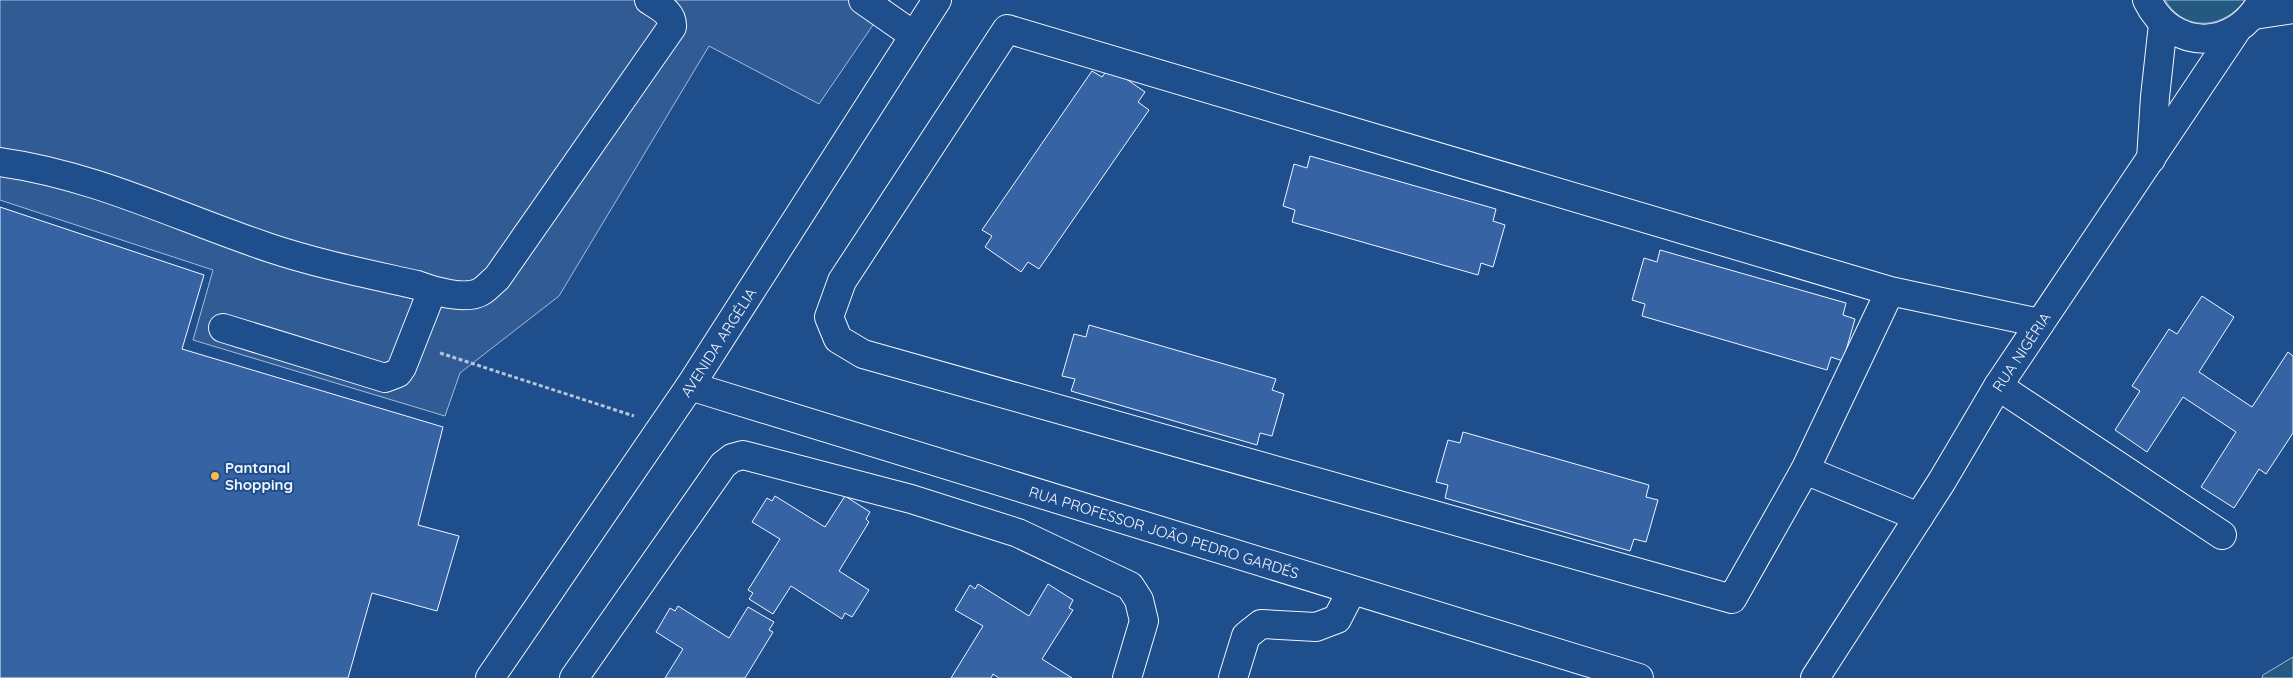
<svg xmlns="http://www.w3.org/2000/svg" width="2293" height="678" viewBox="0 0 2293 678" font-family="Quicksand,sans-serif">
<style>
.green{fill:#245a82;stroke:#a8bbd7}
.parking{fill:#305b95;stroke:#a8bbd7}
.building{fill:#3563a3;stroke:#f2f6ff}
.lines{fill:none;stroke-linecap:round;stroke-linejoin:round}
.minor-casing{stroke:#f2f6ff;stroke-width:30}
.path{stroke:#b3c4dc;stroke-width:3;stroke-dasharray:4 2.5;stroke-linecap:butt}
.minor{stroke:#1f4e8c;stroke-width:28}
.poi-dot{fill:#ffb74d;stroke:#1f4e8c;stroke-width:2}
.labels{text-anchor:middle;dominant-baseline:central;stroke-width:4;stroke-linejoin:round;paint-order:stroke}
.street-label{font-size:15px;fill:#f2f6ff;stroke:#1f4e8c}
.poi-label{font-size:15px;font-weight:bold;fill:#f2f6ff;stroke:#1f4e8c;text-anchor:start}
</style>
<rect width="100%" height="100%" fill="#1f4e8c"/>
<path class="green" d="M2165,0H2245C2224,29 2185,33 2165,0Z
M2293,657V678H2262L2263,675Z"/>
<path class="parking" d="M0,0H890L819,104L709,46L559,296L460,373L445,416L193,340L213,270L0,200Z"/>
<path class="building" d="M1109,67L1145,92L1138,102L1149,110L1039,269L1028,262L1021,272L985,247L992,236L982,230L1092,71L1102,77Z
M1310,156L1496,209L1493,221L1505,225L1493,267L1481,263L1478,275L1292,222L1295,210L1283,206L1294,164L1307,168Z
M0,207L204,275L182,349L443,427L418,525L459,536L437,611L372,593L348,678H0Z
M1660,250L1846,303L1843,315L1855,319L1843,361L1831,357L1827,370L1642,316L1645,304L1632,300L1644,258L1657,262Z
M2202,296L2234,317L2199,372L2252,407L2288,352L2293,356V433L2266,474L2259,469L2234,508L2201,487L2236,432L2183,397L2147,452L2115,430L2140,391L2132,386L2169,329L2177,334Z
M1089,325L1276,379L1272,390L1284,394L1272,436L1260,433L1257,445L1071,391L1075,379L1062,376L1074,334L1086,337Z
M1463,432L1649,485L1646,497L1658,500L1646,542L1634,539L1630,551L1445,498L1448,485L1436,482L1448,440L1460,443Z
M775,496L825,527L845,496L870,512L866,519L869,522L839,571L869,590L852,617L845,613L842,619L791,586L773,614L749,599L753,593L748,590L780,539L752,522L767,498L772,501Z
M978,584L1029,616L1048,584L1073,600L1069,608L1073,610L1042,659L1072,678H999L993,674L991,678H951L983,626L955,610L970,585L975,589Z
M678,606L729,638L748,607L774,622L769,630L773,632L745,678H665L683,649L656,632L670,608L675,611Z"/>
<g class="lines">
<defs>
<g id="minor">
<path d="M863,0L913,35"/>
<path d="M2147,0C2172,52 2236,51 2262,0"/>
<path d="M2254,15L2293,9"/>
<path d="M2151,159L2155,97L2163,24"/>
<path d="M0,162C95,175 180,218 270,248C318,264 368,274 417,285C432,291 467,301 482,291C487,288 492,282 497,278L672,27C673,13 660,7 649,0"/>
<path d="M1890,291L1805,470L1732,599L863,354L838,339L829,317L842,281L1007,29L1890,291L2040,323"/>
<path d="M223,328L385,378L398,373L402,367L432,291"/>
<path id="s1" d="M690,386L1639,678"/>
<path d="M1998,386L2222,535"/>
<path d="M1805,470L1919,517"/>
<path id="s2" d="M490,678L690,386L937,0"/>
<path d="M574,678L723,465L732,458L743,455L911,499L1018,533L1130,586L1139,600L1144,621L1127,678"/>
<path d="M1233,678L1246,636L1261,624L1316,627L1337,619L1352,590"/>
<path id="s3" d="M1815,678L1942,481L1998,386L2236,31"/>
</g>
</defs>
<use href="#minor" class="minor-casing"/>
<path class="path" d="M440,353L634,416"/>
<use href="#minor" class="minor"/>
</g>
<circle class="poi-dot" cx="215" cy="476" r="5"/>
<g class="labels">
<g class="street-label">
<text stroke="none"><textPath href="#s2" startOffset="406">AVENIDA ARGÉLIA</textPath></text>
<text stroke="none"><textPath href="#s3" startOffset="386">RUA NIGÉRIA</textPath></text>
<text stroke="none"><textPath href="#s1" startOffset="496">RUA PROFESSOR JOÃO PEDRO GARDÉS</textPath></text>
</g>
<g class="poi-label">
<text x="225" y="467">Pantanal<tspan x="225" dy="17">Shopping</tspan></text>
</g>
</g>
</svg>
